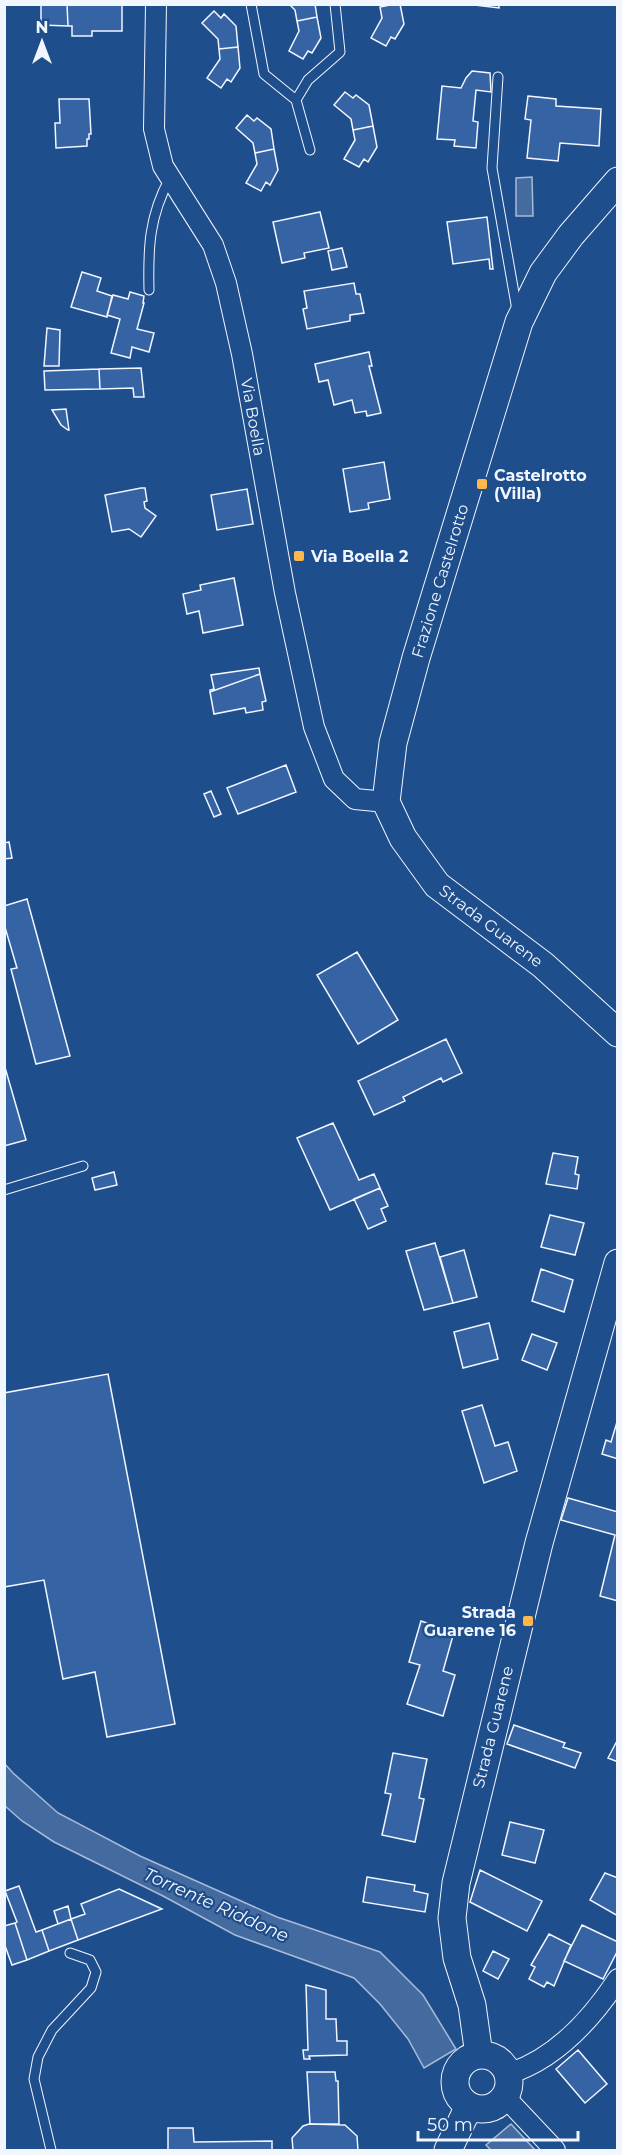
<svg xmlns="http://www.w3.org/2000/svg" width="622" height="2155" viewBox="0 0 622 2155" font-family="Montserrat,sans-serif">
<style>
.water{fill:#446ba0;stroke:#a8bbd7;stroke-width:1.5}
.building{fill:#3563a3;stroke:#f2f6ff;stroke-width:1.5}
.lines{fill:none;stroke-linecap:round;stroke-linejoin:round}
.lane-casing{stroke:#f2f6ff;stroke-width:11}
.street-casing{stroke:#f2f6ff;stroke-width:22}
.secondary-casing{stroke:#f2f6ff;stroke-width:29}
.lane{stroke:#1f4e8c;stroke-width:9}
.street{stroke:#1f4e8c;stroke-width:20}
.secondary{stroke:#1f4e8c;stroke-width:27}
.poi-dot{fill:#ffb74d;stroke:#1f4e8c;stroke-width:2}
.labels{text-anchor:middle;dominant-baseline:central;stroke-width:4.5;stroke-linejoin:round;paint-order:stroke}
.street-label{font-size:16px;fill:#f2f6ff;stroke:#1f4e8c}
.poi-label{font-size:16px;font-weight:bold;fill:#f2f6ff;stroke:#1f4e8c;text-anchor:start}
.water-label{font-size:18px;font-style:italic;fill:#f2f6ff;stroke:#1f4e8c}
</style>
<rect width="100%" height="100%" fill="#1f4e8c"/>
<path class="water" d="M532,177L533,216H516V178Z
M4,1763L13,1773L58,1813L140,1856L277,1917L380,1952L423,1995L456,2049L424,2068L408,2039L380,2004L354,1978L235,1935L163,1896L54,1842L22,1821L5,1806Z
M511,2124L535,2150H491L486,2145Z"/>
<path class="building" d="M67,4H122V31H92V36H72V26H68Z
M67,4L68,26L41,25V4Z
M289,4H315L317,17L297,21L295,10Z
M395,4H400L404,24L395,39L391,37L386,46L371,38L382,18L380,7Z
M466,4H499V8Z
M214,11L221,18L224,14L236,26L238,47L219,49L218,39L202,23Z
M317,17L321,38L312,53L308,51L303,59L289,51L299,31L297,21Z
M238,47L240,68L231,82L227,79L221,88L207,78L220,59L219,49Z
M472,71L490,73L491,92L476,90L473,121L478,122L476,148L454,146L455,140L437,139L442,86L461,88L466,78Z
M345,92L353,98L356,95L369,105L373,126L353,130L351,119L334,105Z
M528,96L556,99V106L601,109L599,146L560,143L558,161L527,158L531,120L525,119Z
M59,99H89L91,134H89V139H87V146L56,148L55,123H60Z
M247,115L254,121L257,118L271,129L274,149L255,153L253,143L236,128Z
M373,126L377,147L368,162L364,159L359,167L344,159L355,140L353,130Z
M274,149L278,170L270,185L266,182L261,191L246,183L257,164L255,153Z
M320,212L329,248L304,253L305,258L282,263L273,222Z
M487,217L493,269H490L489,259L453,264L447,222Z
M342,248L347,267L332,270L328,251Z
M82,272L101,278L97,291L112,296L107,317L71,307Z
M354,283L356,294H360L364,313L350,315V321L307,329L303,309L307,308L304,291Z
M130,292L144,296L143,303H144L137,329L154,333L149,352L132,347L130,358L111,353L120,319L107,315L113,295L128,299Z
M47,328L60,330L59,366H44Z
M369,352L372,366H369L381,413L367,416L366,411L355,413L352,400L334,405L328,380L319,382L315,364Z
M141,368L144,397H134L133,388L100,389L99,369Z
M99,369L100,389L45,390L44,371Z
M66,409L69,430H68L61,425L52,410Z
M384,462L390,499L368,503L369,509L350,512L343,469Z
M141,488H145L147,501L144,502L145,508L156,516L141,537L129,529L112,532L105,495Z
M247,489L253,524L217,530L211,495Z
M234,578L243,625L203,633L199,611L187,614L183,594L201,590L200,585Z
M259,668L260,674L210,692V690L214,689L211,675Z
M260,674L266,701L262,702L263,710L246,713L245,708L214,714L210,692Z
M286,765L296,792L238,814L227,788Z
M211,791L221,814L214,817L204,794Z
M9,842L12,858L4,859V843Z
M27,899L70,1056L36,1064L11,969L17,968L4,924V906Z
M357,952L398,1020L358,1044L317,975Z
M446,1039L462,1073L443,1082L441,1078L403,1097L405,1101L374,1115L358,1081Z
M4,1064L26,1140L4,1146Z
M333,1123L359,1180L374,1174L380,1188L330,1210L297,1138Z
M553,1153L578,1157L575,1174L579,1175L577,1189L546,1184Z
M114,1172L117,1185L95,1190L92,1178Z
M380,1188L388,1206L381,1209L386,1221L368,1229L354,1199Z
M550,1215L584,1223L575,1255L541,1247Z
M435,1243L453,1303L424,1310L406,1251Z
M464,1250L477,1297L453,1303L440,1257Z
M541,1269L573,1280L564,1312L532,1301Z
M489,1323L498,1359L463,1368L454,1332Z
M532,1334L557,1343L547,1370L522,1360Z
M108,1374L175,1724L107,1737L95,1672L63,1679L44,1580L4,1587V1393Z
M482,1405L495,1446L508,1442L517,1471L484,1483L462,1411Z
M617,1422H618V1459L602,1454L606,1440L611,1442Z
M568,1498L618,1512V1601L600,1596L615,1535L561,1520Z
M421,1621L454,1632L443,1671L455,1675L443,1716L407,1704L420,1665L409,1662Z
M514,1725L565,1743L563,1747L581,1753L575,1768L507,1744Z
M618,1739V1762L608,1758Z
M393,1753L427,1759L419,1798L424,1799L415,1842L382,1835L391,1794L385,1793Z
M510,1822L544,1830L535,1863L502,1855Z
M480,1870L542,1901L527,1931L470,1902Z
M605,1873L618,1878V1916L590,1900Z
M367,1877L415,1885L414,1891L428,1894L425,1912L363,1902Z
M19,1886L36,1932L42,1930L49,1951L27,1960L15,1923L17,1922L5,1891Z
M119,1889L162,1909L78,1940L71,1919L85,1914L81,1904Z
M68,1906L71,1919L58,1924L54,1911Z
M71,1919L78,1940L49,1951L42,1930Z
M15,1923L27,1960L12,1965L4,1943V1926Z
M582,1925L618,1942V1950L603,1979L564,1961Z
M549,1934L571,1945L554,1986L547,1982L544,1987L529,1979L535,1967L531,1965Z
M493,1951L509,1959L498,1979L483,1971Z
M306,1985L326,1990V2019H336L337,2041H347V2055L309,2056L310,2059H304L303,2050H308Z
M578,2050L607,2084L585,2103L556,2069Z
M307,2072H335L336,2081H338L339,2124H310Z
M309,2124L345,2125L357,2136L358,2150H293L292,2138L303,2126Z
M168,2128H193L194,2142L272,2141V2150H168Z"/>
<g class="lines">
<defs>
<path id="lane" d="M251,4L264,74L296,100L310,150
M498,77L492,168L517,310
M296,100L308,80L340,52L335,4
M149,290C148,248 149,216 170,178
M4,1190L83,1166
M51,2150L34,2079L38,2057L52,2030L91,1988L96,1972L90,1960L70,1953"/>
<path id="street" d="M156,4L154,129L163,166L213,245L226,283L242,354L285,593L314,727L334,779L355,799L386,802
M508,2074C556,2059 591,2020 618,1979
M505,2097L555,2150"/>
<path id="secondary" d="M618,181L571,235L543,273L519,322L416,658L393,743L386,802L403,838L437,885L543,965L618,1033
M455 2082a27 27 0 1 1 54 0a27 27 0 1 1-54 0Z
M479,2055L472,2005L457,1958L452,1918L456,1883L539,1543L618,1263
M448,2150L469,2106"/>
</defs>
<use href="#lane" class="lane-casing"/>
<use href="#street" class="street-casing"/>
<use href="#secondary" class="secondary-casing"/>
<use href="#lane" class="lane"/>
<use href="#street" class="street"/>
<use href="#secondary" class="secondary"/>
</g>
<g class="poi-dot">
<rect x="476" y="478" width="12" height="12" rx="3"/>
<rect x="293" y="550" width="12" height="12" rx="3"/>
<rect x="522" y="1615" width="12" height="12" rx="3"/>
</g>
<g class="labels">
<g class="street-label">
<text transform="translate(253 417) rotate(80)">Via Boella</text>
<text transform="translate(440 581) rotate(-73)">Frazione Castelrotto</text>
<text transform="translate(491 926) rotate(37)">Strada Guarene</text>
<text transform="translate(493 1727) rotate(-76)">Strada Guarene</text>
</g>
<g class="poi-label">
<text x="494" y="475">Castelrotto<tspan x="494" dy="18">(Villa)</tspan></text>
<text x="311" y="556">Via Boella 2</text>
<text x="516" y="1612" text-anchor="end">Strada<tspan x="516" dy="18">Guarene 16</tspan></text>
</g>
<g class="water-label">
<text transform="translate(216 1905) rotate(24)">Torrente Riddone</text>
</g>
</g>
<rect width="622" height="2155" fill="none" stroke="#f2f6ff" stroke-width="12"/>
<g transform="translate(42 42)" stroke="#1f4e8c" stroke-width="4.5" paint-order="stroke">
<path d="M0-4.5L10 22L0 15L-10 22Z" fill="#f2f6ff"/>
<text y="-9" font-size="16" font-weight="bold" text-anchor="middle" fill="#f2f6ff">N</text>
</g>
<path d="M418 2131v9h160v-9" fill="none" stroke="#f2f6ff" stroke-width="3"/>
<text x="427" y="2131" font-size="18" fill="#f2f6ff" stroke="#1f4e8c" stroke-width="4.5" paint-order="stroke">50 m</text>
</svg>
